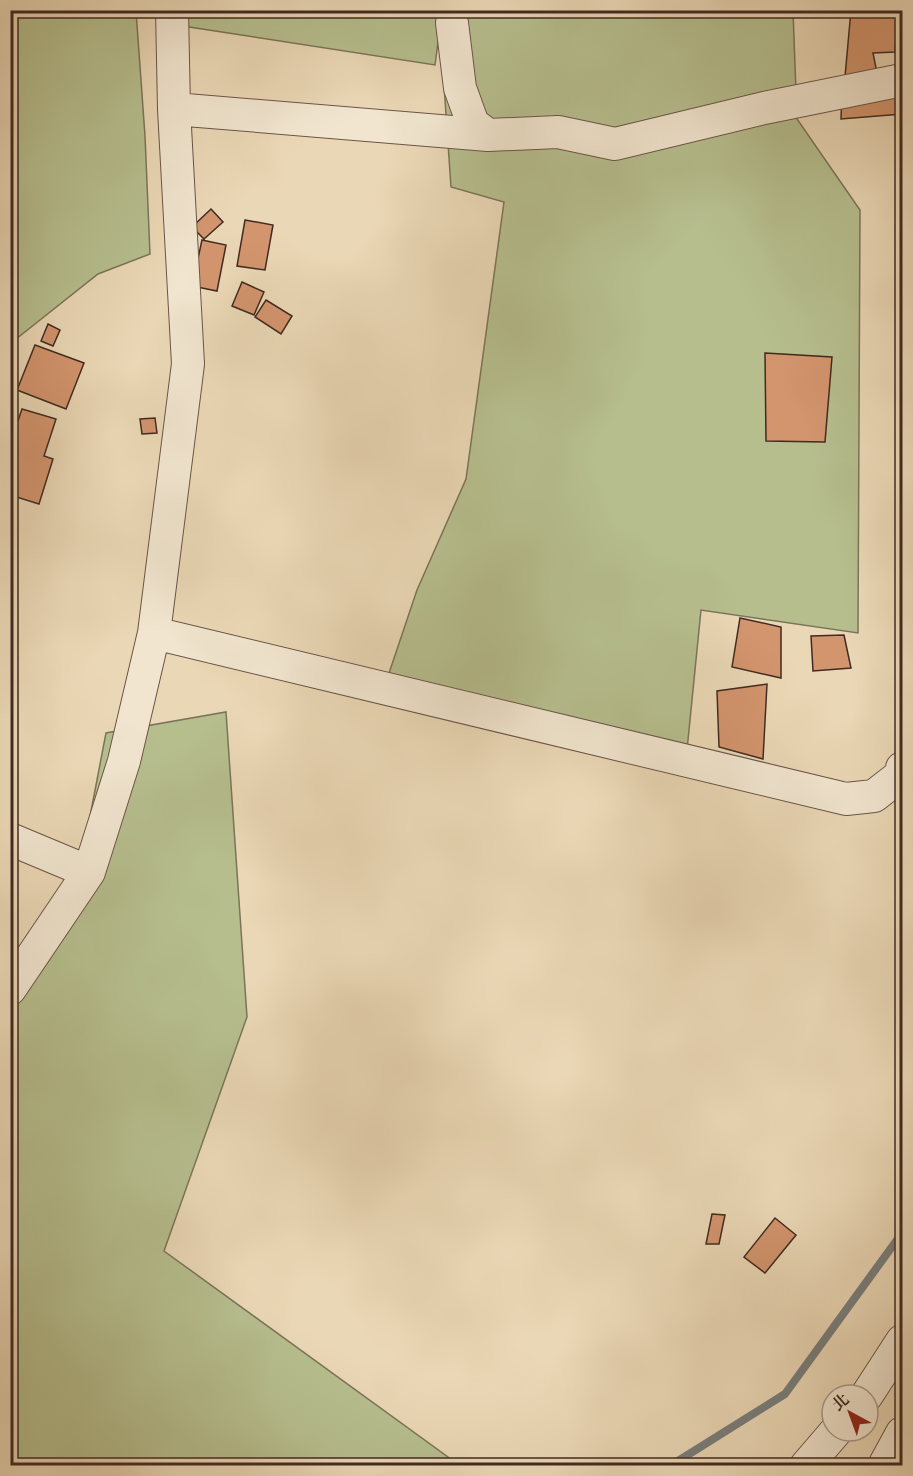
<svg xmlns="http://www.w3.org/2000/svg" width="913" height="1476" viewBox="0 0 913 1476" font-family="Alegreya,'Noto Serif TC',serif">
<style>
.green{fill:#b6be8e;stroke:#7c7458;stroke-width:1.5}
.lines{fill:none;stroke-linecap:round;stroke-linejoin:round}
.stream{stroke:#797e7d;stroke-width:8}
.building{fill:#d3956e;stroke:#412a22;stroke-width:1.5}
.minor-casing{stroke:#6b5547;stroke-width:34}
.minor{stroke:#f1e5cf;stroke-width:32}
</style>
<rect width="100%" height="100%" fill="#ead7b5"/>
<filter id="stains"><feTurbulence type="fractalNoise" baseFrequency=".00333" numOctaves="4"/><feColorMatrix values="0 0 0 0 .2 0 0 0 0 .09 0 0 0 0 .02 0 0 0 .5 -.17"/></filter>
<radialGradient id="worn" r=".72"><stop offset=".6" stop-color="#630" stop-opacity="0"/><stop offset="1" stop-color="#630" stop-opacity=".3"/></radialGradient>
<path class="green" d="M11,10L136,11L145,136L150,254L98,274L11,343Z
M183,11H793L797,119L860,210L858,633L701,610L685,770L380,700L417,590L466,479L504,202L451,187L440,27L435,65L183,26Z
M226,712L247,1017L164,1251L459,1465H11L10,977L82,858L106,733Z"/>
<g class="lines">
<path class="stream" d="M670,1466L785,1394L902,1233"/>
</g>
<path class="building" d="M851,10H897L895,52L873,53L877,73L845,77Z
M898,80L902,100V114L841,119L842,90Z
M211,209L223,222L204,239L192,227Z
M245,220L273,225L265,270L237,266Z
M202,240L226,245L217,291L192,286Z
M242,282L264,292L254,315L232,306Z
M266,300L292,316L281,334L255,317Z
M48,324L60,330L53,346L41,341Z
M35,345L84,363L66,409L17,390Z
M765,353L832,357L825,442L766,441Z
M22,409L56,419L44,456L53,459L39,504L10,495V444Z
M155,418L157,433L142,434L140,419Z
M740,618L781,627V678L732,667Z
M844,635L851,668L813,671L811,636Z
M767,684L763,759L719,747L717,691Z
M712,1214L725,1215L719,1244H706Z
M775,1218L796,1235L765,1273L744,1257Z"/>
<g class="lines">
<defs>
<path id="minor" d="M452,23L460,88L473,124L488,135L558,132L615,144L764,108L902,80
M174,109L488,135
M154,633L846,799L874,796L901,775L902,768
M10,839L89,872
M10,989L89,872L124,761L154,633L188,364L174,109L172,10
M867,1395L902,1341
M806,1466L836,1431
M884,1466L902,1433"/>
</defs>
<use href="#minor" class="minor-casing"/>
<use href="#minor" class="minor"/>
</g>
<rect width="913" height="1476" fill="none" stroke="#ead7b5" stroke-width="36"/>
<rect x="12" y="12" width="889" height="1452" fill="none" stroke="#412a22" stroke-width="3"/>
<rect x="18" y="18" width="877" height="1440" fill="none" stroke="#412a22" stroke-width="1.5"/>
<g transform="translate(850 1413) rotate(319)"><circle r="28" fill="#f1e5cf" stroke="#ab9a8a" stroke-width="1.5"/>
<path d="M0-4.5L10 22L0 15L-10 22Z" fill="#8f2418"/>
<text y="-9" font-size="16" font-weight="bold" text-anchor="middle" fill="#412a22">北</text>
</g>
<rect width="100%" height="100%" filter="url(#stains)"/>
<rect width="100%" height="100%" fill="url(#worn)"/>
</svg>
